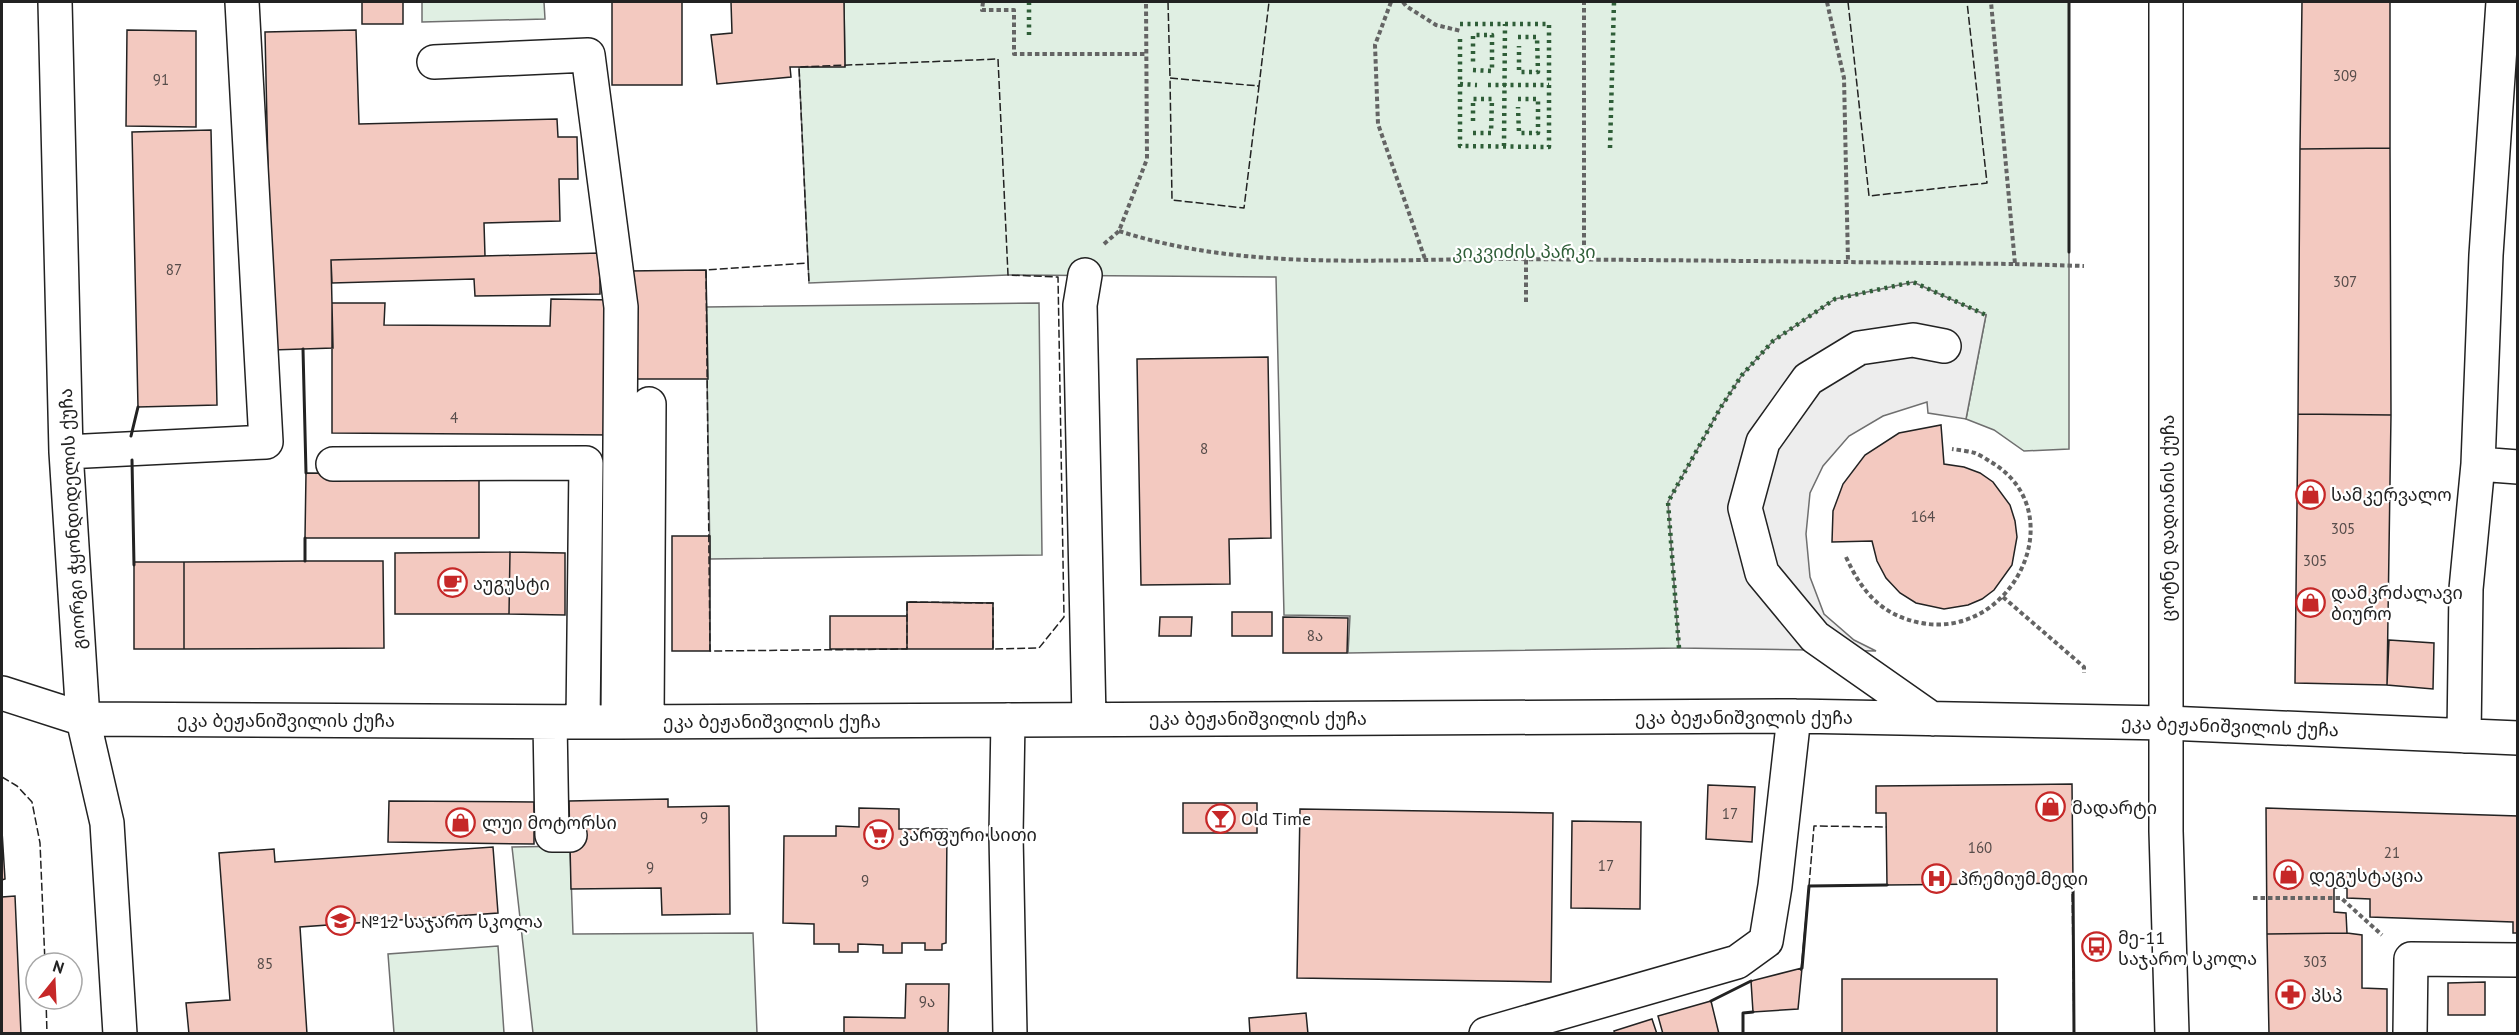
<svg xmlns="http://www.w3.org/2000/svg" width="2519" height="1035" viewBox="0 0 2519 1035" font-family="'PT Sans','Noto Sans Georgian',sans-serif">
<style>
.green{fill:#e0efe3;stroke:#6f6f6f;stroke-width:1.5}
.parking{fill:#ededed;stroke:#6f6f6f;stroke-width:1.5}
.building{fill:#f3c9c0;stroke:#222;stroke-width:1.5}
.lines{fill:none;stroke-linecap:round;stroke-linejoin:round}
.minor-casing{stroke:#222;stroke-width:36}
.major-casing{stroke:#222;stroke-width:36}
.path{stroke:#646464;stroke-width:4;stroke-dasharray:4.5 3;stroke-linecap:butt}
.minor{stroke:#fff;stroke-width:33}
.major{stroke:#fff;stroke-width:33}
.hedge{stroke:#2f5e38;stroke-width:4.5;stroke-dasharray:3 4.5;stroke-linecap:butt}
.fence{stroke:#222;stroke-width:1.5;stroke-dasharray:8 3;stroke-linecap:butt}
.wall{stroke:#222;stroke-width:3}
.labels{text-anchor:middle;dominant-baseline:central;stroke-width:4.5;stroke-linejoin:round;paint-order:stroke}
.number-label{font-size:15px;fill:#564c4a}
.park-label{font-size:18px;fill:#2f5e38;stroke:#fff}
.poi-label{font-size:18px;fill:#222;stroke:#fff;text-anchor:start}
.street-label{font-size:18px;fill:#222;stroke:#fff}
</style>
<rect width="100%" height="100%" fill="#fff"/>
<path class="green" d="M422,2H544L545,19L422,22Z
M844,2H2069V449L2024,451L1994,430L1966,419L1986,315L1668,502L1679,648L1348,653L1350,616L1284,615L1276,277L1008,275L809,283L799,67L845,66Z
M1039,303L1042,555L710,559L706,307Z
M570,846L573,934L753,933L757,1033H533L512,847Z
M498,946L504,1033H394L388,954Z"/>
<path class="parking" d="M1913,282L1986,315L1966,419L1928,413L1927,402L1883,416L1849,436L1823,466L1810,493L1806,534L1810,577L1824,614L1854,640L1876,651L1679,648L1668,502L1721,407L1742,375L1773,341L1835,299Z"/>
<path class="building" d="M362,2H403V24H362Z
M612,2H682V85H612Z
M731,2H844L845,67H790L791,77L717,84L711,35L732,33Z
M2302,2H2390V148L2300,149Z
M127,30L196,31V127L126,126Z
M356,30L359,124L557,119L558,137H577L578,179H559L560,221L484,223L485,256L331,260L333,348L272,350L265,32Z
M211,130L217,405L138,407L132,132Z
M2390,148L2391,415L2298,414L2300,149Z
M600,253V294L475,296L474,279L332,283L331,260Z
M706,270L708,379H630L628,271Z
M551,299L614,300V435L332,433V303H385L384,325L550,326Z
M1268,357L1271,538L1229,539L1230,584L1141,585L1137,359Z
M2298,414L2391,415L2387,685L2295,683Z
M1941,425L1944,464L1964,467L1980,473L1993,482L2010,505L2015,521L2017,537L2012,565L1994,590L1982,599L1968,605L1944,609L1916,603L1900,593L1886,578L1877,561L1872,541L1832,542L1833,511L1843,484L1865,455L1899,433Z
M306,473L479,474V538H305Z
M672,536H710V651H672Z
M510,552L509,614H395V553Z
M510,552L565,553V615L509,614Z
M305,561H383L384,648L184,649V562Z
M134,562H184V649H134Z
M907,602L993,603V649H907Z
M1232,612H1272V636H1232Z
M830,616H907V649H830Z
M1160,617H1192L1191,636H1159Z
M1283,617L1348,618L1347,653H1283Z
M2389,640L2434,643L2433,689L2387,685Z
M2072,784L2073,883L1887,885L1886,813H1876V786Z
M1708,785L1755,787L1752,842L1706,839Z
M668,799V807L729,806L730,914L662,915L661,888L571,889L569,801Z
M389,801L534,802V844L388,842Z
M1183,803H1257V833H1183Z
M859,808L899,809V829H947L946,943L942,944V950H925V943H902V953H883V945L858,944V952H839V944H814V924L783,923L784,836H836V826L859,827Z
M2266,808L2518,816V933H2513V922L2370,917V899L2347,898V888H2334V912L2346,913L2347,933L2267,934Z
M1300,809L1553,813L1551,982L1297,978Z
M1572,821L1641,822L1640,909L1571,908Z
M2,831L5,879L2,880Z
M493,847L498,913L300,927L307,1034H189L186,1003L230,1000L219,853L274,849L275,862Z
M15,896L21,1034H2V897Z
M2347,933L2362,935V988L2387,989V1034H2269L2267,934Z
M1802,968L1798,1009L1753,1012L1751,981Z
M1842,979H1997V1034H1842Z
M2485,982V1015H2448V983Z
M906,984H949L948,1034H844V1017L905,1018Z
M1711,1001L1719,1034H1663L1658,1016Z
M1306,1013L1308,1034H1250L1249,1018Z
M1652,1019L1657,1034H1615L1614,1031Z"/>
<g class="lines">
<defs>
<path id="minor" d="M55,2L66,452L83,719L107,823L120,1034
M434,62L588,55L621,307L618,722
M1085,275L1080,305L1089,719
M66,452L266,442L242,2
M333,464L586,463L583,722
M2478,464L2518,467
M2,693L83,719L618,722L1794,716L2167,723L2518,738
M1932,719L1815,637L1762,573L1745,508L1763,442L1808,379L1859,348L1913,340L1944,346
M1008,720L1006,835L1010,1034
M550,722L552,835H570
M647,722L649,404
M2464,736L2466,589L2478,464L2486,255L2503,2
M1486,1034L1737,962L1766,941L1775,886L1794,716
M2410,1034L2411,959L2518,960"/>
<path id="major" d="M2166,2V831L2172,1034"/>
</defs>
<use href="#minor" class="minor-casing"/>
<use href="#major" class="major-casing"/>
<path class="path" d="M983,2L982,10H1014V54H1146
M1391,2L1375,45L1378,124L1425,259
M1403,2L1406,6L1436,25L1461,31
M1827,2L1844,78L1848,262
M1119,231C1243,271 1375,259 1504,259C1675,260 1845,262 2015,264L1991,2
M1104,244L1119,231L1147,159L1146,2
M1584,260V2
M2015,264L2084,266
M1526,302V259
M1846,557C1862,592 1881,615 1921,623C2013,640 2075,512 1991,462C1986,459 1980,455 1975,453C1968,451 1959,450 1952,449
M2003,597L2084,667V673
M2253,898H2341L2382,935"/>
<use href="#minor" class="minor"/>
<use href="#major" class="major"/>
<path class="hedge" d="M1029,2V38
M1460,24H1549V147L1460,146V37
M1518,37H1537L1538,72H1519V46
M1473,70L1492,71V35H1473V62
M1460,84L1477,85
M1488,85H1549
M1518,99H1538V133H1519L1518,107
M1473,133H1491L1492,99H1473V124
M1504,146L1505,24
M1610,148L1614,2
M1679,648L1668,502L1721,407L1742,375L1773,341L1835,299L1913,282L1986,315"/>
<path class="fence" d="M1168,2L1170,78
M1848,2L1869,196L1987,183L1967,2
M998,59L1008,275L1058,277L1064,617L1039,648L993,649V603L907,602V649L710,651L706,270L808,263L799,67Z
M1170,78L1259,86L1244,208L1172,200Z
M1257,86H1259L1269,2
M808,262L809,283
M2,777L17,786L32,802L40,843L45,963
M2072,883L2074,1034
M1809,886L1814,826L1887,827
M1801,971L1809,886L1889,885
M46,999L47,1034
M1743,1034V1013L1755,1012"/>
<path class="wall" d="M2069,2V252
M303,349L306,473
M131,436L138,407
M132,460L134,565
M305,538V561
M947,835H995
M2073,883L2074,1034
M1802,968L1809,886L1887,885
M1711,1001L1751,981
M1743,1034V1013L1753,1012"/>
</g>
<defs>
<symbol id="shop-ring" viewBox="-11 -11 22 22"><circle r="9.5" fill="#fff" stroke="#c62828" stroke-width="1.5"/><path d="M-5-2.5h2.3a2.7 3.5 0 0 1 5.4 0H5L5.5 6h-11ZM-1.5-2.5h3a1.5 2.3 0 0 0-3 0Z" fill="#c62828"/></symbol>
<symbol id="cafe-ring" viewBox="-11 -11 22 22"><circle r="9.5" fill="#fff" stroke="#c62828" stroke-width="1.5"/><path d="M-5.5-4.5H6V0H3Q3 3.5 0 3.5H-2.5Q-5.5 3.5-5.5 0ZM3-3.2v2h1.7v-2ZM-6 4.5H4V6H-6Z" fill="#c62828"/></symbol>
<symbol id="bar-ring" viewBox="-11 -11 22 22"><circle r="9.5" fill="#fff" stroke="#c62828" stroke-width="1.5"/><path d="M-6-5H6L.8 .8V4.5H3.5V6h-7V4.5H-.8V.8Z" fill="#c62828"/></symbol>
<symbol id="supermarket-ring" viewBox="-11 -11 22 22"><circle r="9.5" fill="#fff" stroke="#c62828" stroke-width="1.5"/><path d="M-6-5.5h2.5l.6 2H6L4.5 2H-2.5L-4.4-4H-6ZM-1.5 3.2a1.3 1.3 0 1 0 .1 0ZM3 3.2a1.3 1.3 0 1 0 .1 0Z" fill="#c62828"/></symbol>
<symbol id="hospital-ring" viewBox="-11 -11 22 22"><circle r="9.5" fill="#fff" stroke="#c62828" stroke-width="1.5"/><path d="M-5-5h3v3.5h4V-5h3V5h-3V1.5h-4V5h-3Z" fill="#c62828"/></symbol>
<symbol id="school-ring" viewBox="-11 -11 22 22"><circle r="9.5" fill="#fff" stroke="#c62828" stroke-width="1.5"/><path d="M0-5L7-2L0 1L-7-2ZM-4 1L0 2.5L4 1V4Q0 6-4 4Z" fill="#c62828"/></symbol>
<symbol id="bus-ring" viewBox="-11 -11 22 22"><circle r="9.5" fill="#fff" stroke="#c62828" stroke-width="1.5"/><path d="M-5-6H5V4H4V6H2V4H-2V6H-4V4H-5ZM-3.5-4V0h7V-4ZM-3.5 1.2v1.5H-2V1.2ZM2 1.2v1.5H3.5V1.2Z" fill="#c62828"/></symbol>
<symbol id="pharmacy-ring" viewBox="-11 -11 22 22"><circle r="9.5" fill="#fff" stroke="#c62828" stroke-width="1.5"/><path d="M-2-6h4v4h4v4h-4v4h-4v-4h-4v-4h4Z" fill="#c62828"/></symbol>
</defs>
<g fill-rule="evenodd">
<use href="#shop-ring" x="2294" y="478" width="33" height="33"/>
<use href="#cafe-ring" x="436" y="566" width="33" height="33"/>
<use href="#shop-ring" x="2294" y="586" width="33" height="33"/>
<use href="#shop-ring" x="2034" y="790" width="33" height="33"/>
<use href="#bar-ring" x="1204" y="802" width="33" height="33"/>
<use href="#shop-ring" x="444" y="806" width="33" height="33"/>
<use href="#supermarket-ring" x="862" y="818" width="33" height="33"/>
<use href="#shop-ring" x="2272" y="858" width="33" height="33"/>
<use href="#hospital-ring" x="1920" y="862" width="33" height="33"/>
<use href="#school-ring" x="324" y="904" width="33" height="33"/>
<use href="#bus-ring" x="2080" y="930" width="33" height="33"/>
<use href="#pharmacy-ring" x="2274" y="978" width="33" height="33"/>
</g>
<g class="labels">
<g class="number-label">
<text x="2345" y="75">309</text>
<text x="161" y="79">91</text>
<text x="174" y="269">87</text>
<text x="2345" y="281">307</text>
<text x="454" y="417">4</text>
<text x="1204" y="448">8</text>
<text x="1923" y="516">164</text>
<text x="2343" y="528">305</text>
<text x="2315" y="560">305</text>
<text x="1315" y="635">8ა</text>
<text x="1730" y="813">17</text>
<text x="704" y="817">9</text>
<text x="1980" y="847">160</text>
<text x="2392" y="852">21</text>
<text x="1606" y="865">17</text>
<text x="650" y="867">9</text>
<text x="865" y="880">9</text>
<text x="2315" y="961">303</text>
<text x="265" y="963">85</text>
<text x="927" y="1001">9ა</text>
</g>
<g class="park-label">
<text x="1524" y="251">კიკვიძის პარკი</text>
</g>
<g class="poi-label">
<text x="2331" y="494">სამკერვალო</text>
<text x="473" y="583">აუგუსტი</text>
<text x="2331" y="592">დამკრძალავი<tspan x="2331" dy="21">ბიურო</tspan></text>
<text x="2072" y="807">მადარტი</text>
<text x="1241" y="818">Old Time</text>
<text x="482" y="822">ლუი მოტორსი</text>
<text x="899" y="834">კარფური სითი</text>
<text x="2309" y="875">დეგუსტაცია</text>
<text x="1958" y="878">პრემიუმ მედი</text>
<text x="361" y="921">№12 საჯარო სკოლა</text>
<text x="2118" y="937">მე-11<tspan x="2118" dy="21">საჯარო სკოლა</tspan></text>
<text x="2311" y="995">პსპ</text>
</g>
<g class="street-label">
<text transform="translate(2167 518) rotate(-90)">ცოტნე დადიანის ქუჩა</text>
<text transform="translate(72 519) rotate(-93)">გიორგი ჭყონდიდელის ქუჩა</text>
<text x="1744" y="717">ეკა ბეჟანიშვილის ქუჩა</text>
<text x="1258" y="718">ეკა ბეჟანიშვილის ქუჩა</text>
<text x="286" y="720">ეკა ბეჟანიშვილის ქუჩა</text>
<text x="772" y="721">ეკა ბეჟანიშვილის ქუჩა</text>
<text transform="translate(2230 726) rotate(2)">ეკა ბეჟანიშვილის ქუჩა</text>
</g>
</g>
<rect width="2519" height="1035" fill="none" stroke="#222222" stroke-width="6"/>
<g transform="translate(54 981) rotate(18)"><circle r="28" fill="#ffffff" stroke="#a7a7a7" stroke-width="1.5"/>
<path d="M0-4.5L10 22L0 15L-10 22Z" fill="#c62828"/>
<text y="-9" font-size="16" font-weight="bold" text-anchor="middle" fill="#222222">N</text>
</g>
</svg>
